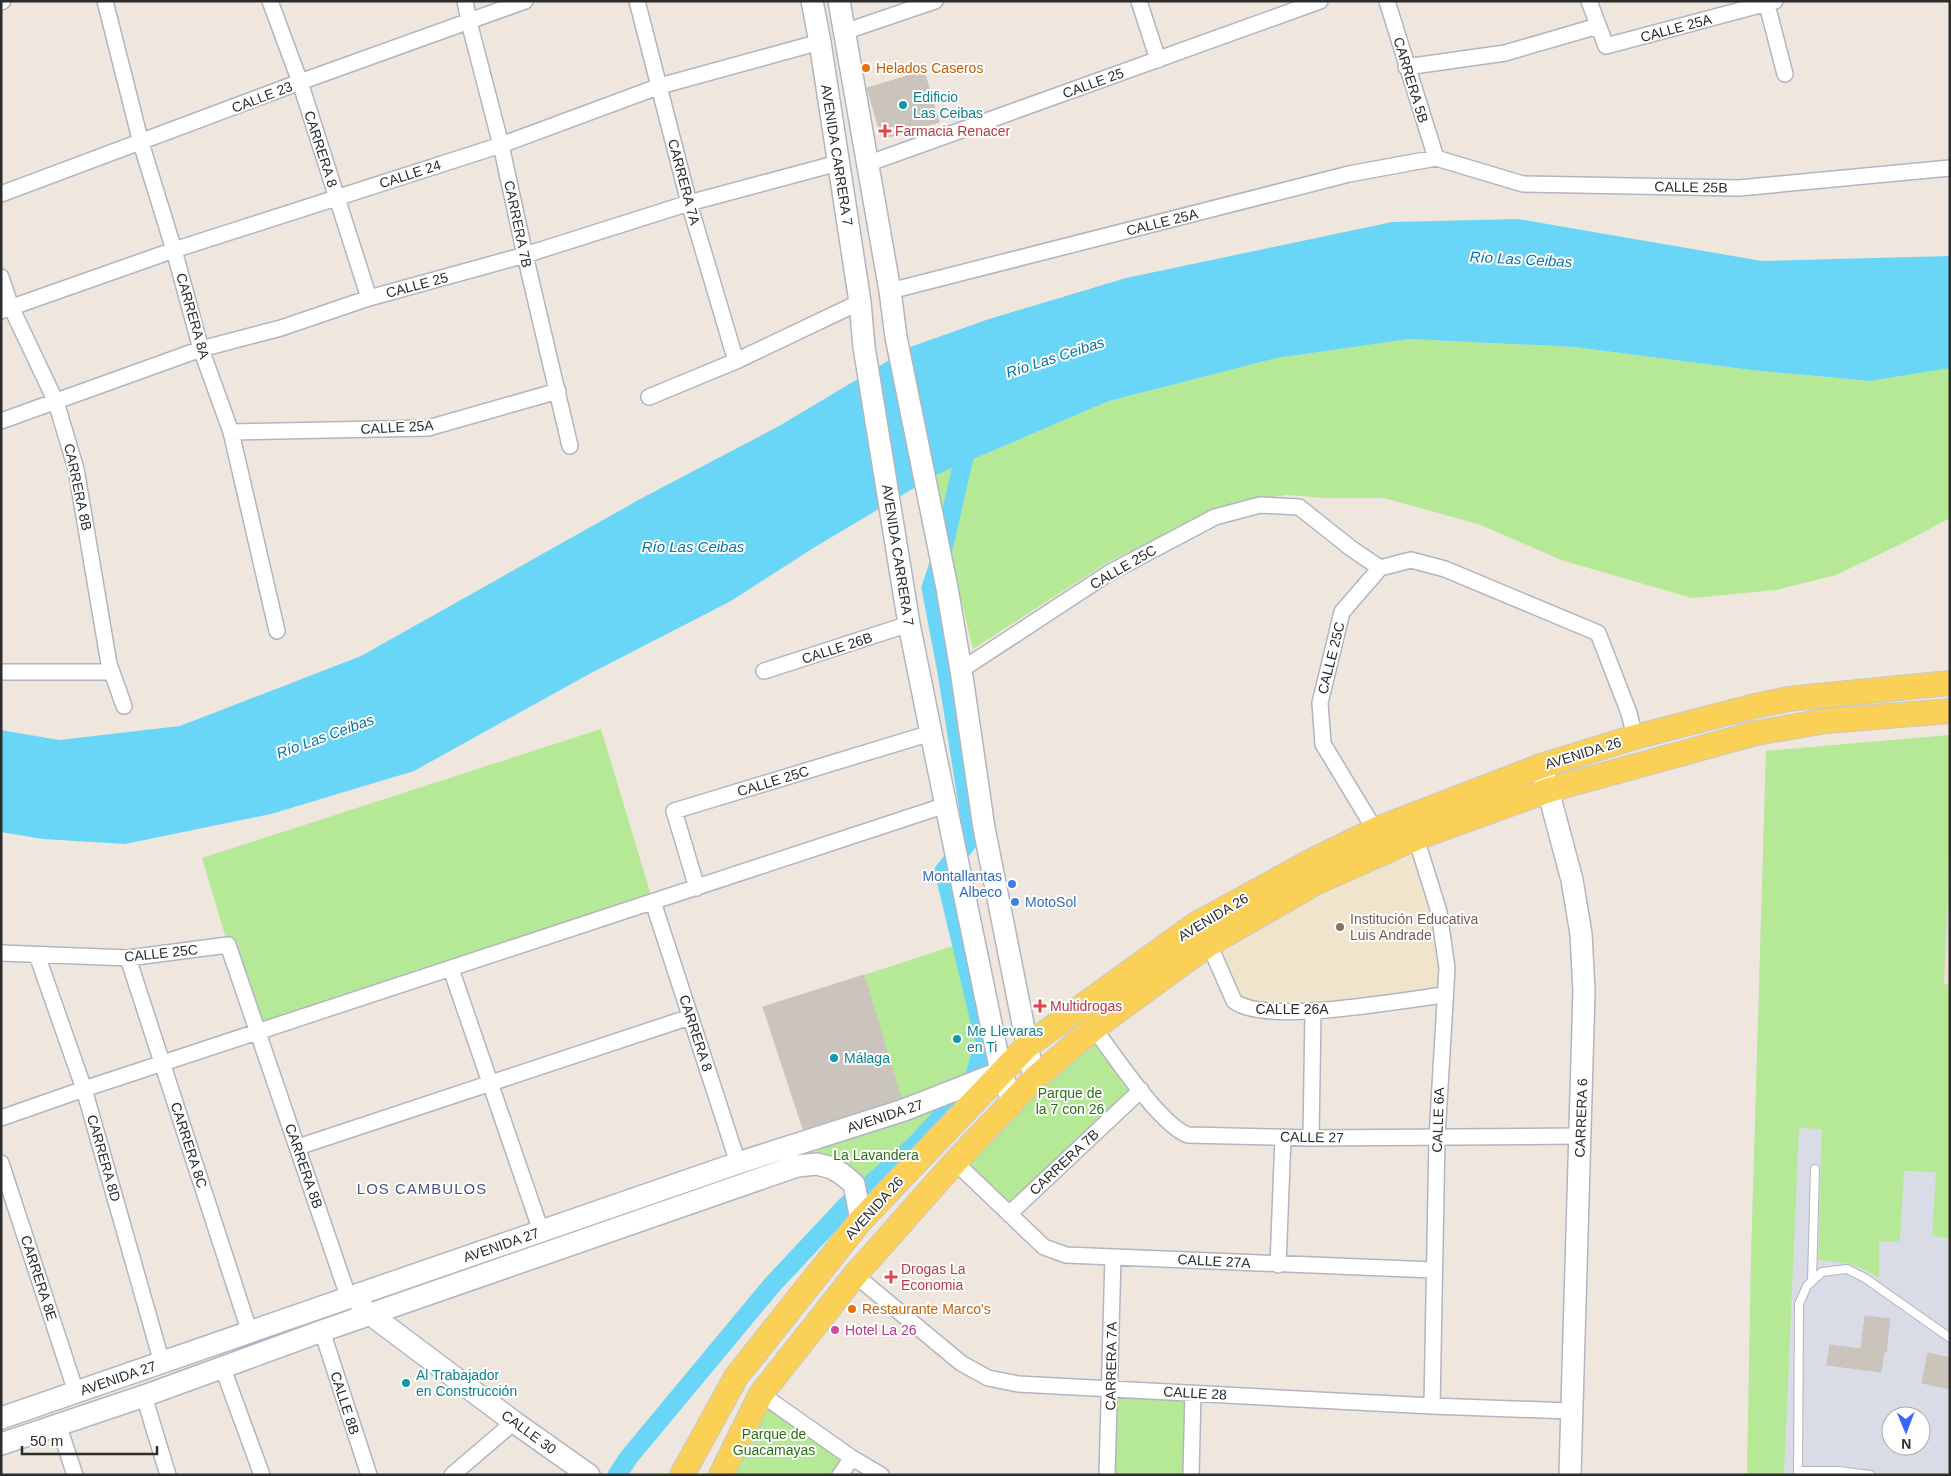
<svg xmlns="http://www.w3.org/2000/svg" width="1951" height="1476" viewBox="0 0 1951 1476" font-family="Helvetica,sans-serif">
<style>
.education{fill:#f1e4cc}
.medical{fill:#f6dadc}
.airport{fill:#d9dce7;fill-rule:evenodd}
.green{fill:#b5e996}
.water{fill:#69d6f8}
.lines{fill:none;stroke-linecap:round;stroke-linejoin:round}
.canal{stroke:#69d6f8;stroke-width:19}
.building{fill:#cac4bd;stroke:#cac3b7}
.lane-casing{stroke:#b1b5c1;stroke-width:10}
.street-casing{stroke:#b1b5c1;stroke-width:18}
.secondary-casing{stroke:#b1b5c1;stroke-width:24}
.primary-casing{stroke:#c8c8c8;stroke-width:26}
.lane{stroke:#fff;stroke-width:8}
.street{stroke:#fff;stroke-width:15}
.secondary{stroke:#fff;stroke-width:21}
.primary{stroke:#fbd056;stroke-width:24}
.food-dot{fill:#e8710a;stroke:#fff;stroke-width:2}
.culture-dot{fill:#0f9aa8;stroke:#fff;stroke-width:2}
.health-dot{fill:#e0444e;stroke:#fff;stroke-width:2}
.shop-dot{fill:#3f7fe0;stroke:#fff;stroke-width:2}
.education-dot{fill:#8d6e63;stroke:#fff;stroke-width:2}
.hotel-dot{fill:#d1479c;stroke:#fff;stroke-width:2}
.labels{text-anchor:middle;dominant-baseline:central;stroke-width:4;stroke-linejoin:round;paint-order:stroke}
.street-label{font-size:14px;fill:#2c2c2c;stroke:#fff}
.food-label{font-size:14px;fill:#c56008;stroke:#fff;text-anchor:start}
.culture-label{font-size:14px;fill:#0d838f;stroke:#fff;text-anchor:start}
.health-label{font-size:14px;fill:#be3a42;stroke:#fff;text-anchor:start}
.shop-label{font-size:14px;fill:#366cbe;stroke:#fff;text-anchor:end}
.education-label{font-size:14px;fill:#785e54;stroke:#fff;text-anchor:start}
.park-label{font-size:14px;fill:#2a7015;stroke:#fff}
.hotel-label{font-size:14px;fill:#b23c85;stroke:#fff;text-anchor:start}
.water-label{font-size:15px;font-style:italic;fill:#0374a9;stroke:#fff}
.neighbourhood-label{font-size:15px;letter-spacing:1px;fill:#485481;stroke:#fff}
</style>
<rect width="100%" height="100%" fill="#efe7dd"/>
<path class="education" d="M1416,838L1429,875L1444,995L1313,1011L1234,1001L1209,944Z"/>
<path class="medical" d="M1950,902V985L1944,984Z"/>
<path class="airport" d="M1950,735V902L1944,984L1950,985V1475H1747L1751,1259L1766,751ZM1891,1416H1921V1446H1891Z"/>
<path class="green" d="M1410,339L1574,347L1751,370L1870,381L1950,367V518L1903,543L1836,575L1776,590L1692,598L1561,560L1481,525L1384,498H1324L1287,495L1236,502L1108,562L973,649L960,596L936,475L1109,401L1277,358Z
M601,729L653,902L258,1033L228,945L202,858Z
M1950,735V833L1944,984L1950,985V1239L1932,1235L1936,1172L1904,1171L1900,1241L1879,1242V1278C1856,1263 1844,1263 1818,1260L1822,1129L1799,1128L1784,1475H1747L1751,1259L1766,751Z
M974,939L1001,1072L937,1099L953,1122L861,1220L857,1185L827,1162L807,1142L904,1110L864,975Z
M1094,1028L1141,1090L1009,1214L955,1162Z
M1111,1389L1193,1393L1191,1475H1107Z
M761,1394L852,1458L840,1475H721Z"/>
<path class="water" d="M1518,219L1762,261L1950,256V368L1870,381L1751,370L1574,347L1410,339L1277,358L1109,401L936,475L815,547L731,601L591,673L414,771L271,814L125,844L43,839L1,832V730L59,740L180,726L361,656L642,498L779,426L913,346L989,319L1126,278L1392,222Z"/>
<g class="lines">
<path class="canal" d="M617,1475L629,1457L772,1285L847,1205L915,1145L972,1084L985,1042L944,871L973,836L947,672L931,588L941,558L968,440"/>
</g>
<path class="building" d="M924,71L939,122L882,139L867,88Z
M864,975L901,1098L803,1129L763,1007Z
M1865,1316L1890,1319L1886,1352H1884L1881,1372L1827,1365L1830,1345L1861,1349Z
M1928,1353L1950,1358V1389L1922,1383Z"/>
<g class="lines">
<defs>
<path id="lane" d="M1812,1281L1815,1169
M1798,1471H1839L1870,1475
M1798,1475L1799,1304L1807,1286L1822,1272L1847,1269L1865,1278L1950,1338"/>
<path id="street" d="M105,1L141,143L174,250L201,349L231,432L277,631
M270,1L300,82L369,298
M465,1L469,22L501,145L525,255L570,446
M637,1L689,203L736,361
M1139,1L1158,60
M1387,1L1436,158
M1589,1L1606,46L1775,1
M1766,1L1785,74
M1,2L3,1
M844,32L935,1
M1406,67L1505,53L1598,26
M867,164L1320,1
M1,194L300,82L525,1
M1,277L11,307L56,402L76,469L109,664L124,706
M890,291L1349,174L1436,158L1523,184L1739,188L1950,168
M1,311L174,250L501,145L660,86L820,42
M649,397L736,361L860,302
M1,421L201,349L281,328L369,298L525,255L689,203L838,163
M231,432L428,428L558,391
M961,670L1109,573L1215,517L1260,505L1299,507L1352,549L1380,568
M764,671L909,624
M1,672H112
M1375,830L1323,744L1320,703L1342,612L1380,568L1411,560L1445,569L1598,633L1629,713L1635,737
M1416,838L1439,912L1447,968L1437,1137L1432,1406
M697,888L674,811L931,733
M653,902L738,1163
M1209,944L1234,1001C1265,1026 1403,1000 1444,995
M1,953L128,958L228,945L349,1299
M37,955L84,1089L162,1363
M128,958L250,1333
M451,969L541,1231
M1094,1028C1113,1054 1161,1126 1188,1135L1311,1138L1580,1136
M1,1118L84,1089L946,805
M1311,1138L1313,1011
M298,1147L690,1017
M955,1162L1044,1247L1066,1255L1433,1270
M1,1163L76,1392
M1009,1214L1141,1090
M1278,1265L1283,1137
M855,1275L961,1363L988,1378L1018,1384L1432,1406L1571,1411
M322,1331L369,1475
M222,1366L262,1475
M761,1394L852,1458L881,1475
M144,1396L168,1475
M58,1424L75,1475
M452,1475L514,1422
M840,1475L852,1458
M1107,1475L1113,1257
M1191,1475L1193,1393"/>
<path id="secondary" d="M812,1L820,42L860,302L864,347L909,624L931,733L1001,1072L1013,1103
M839,1L890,291L896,337L947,588L961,670L984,828L1034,1079
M1544,775L1572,880L1581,934L1584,991L1570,1475
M362,1308L514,1422L589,1475
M1,1418L738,1163L904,1110L1001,1072
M1,1444L144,1396L322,1331L797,1166L817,1164L832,1168L842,1174L854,1184L861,1220"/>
<path id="primary" d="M682,1475L736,1377L861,1220L1027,1046L1195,925L1308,863L1375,830L1541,766L1635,737L1755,706L1788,699L1950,683
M721,1475L761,1394L855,1275L955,1162L1034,1079L1094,1028L1209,944L1315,883L1416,838L1549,790L1756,733L1826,721L1950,711"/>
</defs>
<use href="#lane" class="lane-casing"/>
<use href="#street" class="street-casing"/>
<use href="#secondary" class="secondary-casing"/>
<use href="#primary" class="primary-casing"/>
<use href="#lane" class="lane"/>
<use href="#street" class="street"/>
<use href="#secondary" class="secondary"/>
<use href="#primary" class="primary"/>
</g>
<g class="food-dot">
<circle cx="866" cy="68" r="5"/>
<circle cx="852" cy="1309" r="5"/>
</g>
<g class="culture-dot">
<circle cx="903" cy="105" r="5"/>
<circle cx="957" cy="1039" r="5"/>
<circle cx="834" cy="1058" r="5"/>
<circle cx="406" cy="1383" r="5"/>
</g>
<g class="health-dot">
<path d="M882.5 123.5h5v5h5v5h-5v5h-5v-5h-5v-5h5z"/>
<path d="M1037.5 998.5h5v5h5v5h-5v5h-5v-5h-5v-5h5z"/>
<path d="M888.5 1269.5h5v5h5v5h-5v5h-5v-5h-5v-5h5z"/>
</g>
<g class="shop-dot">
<circle cx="1012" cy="884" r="5"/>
<circle cx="1015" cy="902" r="5"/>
</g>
<circle class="education-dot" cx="1340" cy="927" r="5"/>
<circle class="hotel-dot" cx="835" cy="1330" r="5"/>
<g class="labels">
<g class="street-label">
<text transform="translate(1676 28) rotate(-15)">CALLE 25A</text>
<text transform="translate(1411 80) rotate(73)">CARRERA 5B</text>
<text transform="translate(1093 83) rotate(-20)">CALLE 25</text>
<text transform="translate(262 97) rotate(-21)">CALLE 23</text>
<text transform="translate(321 149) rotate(72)">CARRERA 8</text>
<text transform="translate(837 155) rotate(81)">AVENIDA CARRERA 7</text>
<text transform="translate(410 174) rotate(-18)">CALLE 24</text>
<text transform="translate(684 182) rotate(75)">CARRERA 7A</text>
<text transform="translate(1691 187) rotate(1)">CALLE 25B</text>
<text transform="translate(1162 222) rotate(-14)">CALLE 25A</text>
<text transform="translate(518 224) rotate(78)">CARRERA 7B</text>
<text transform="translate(417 285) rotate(-15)">CALLE 25</text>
<text transform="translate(193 316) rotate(74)">CARRERA 8A</text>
<text transform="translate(397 427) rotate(-3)">CALLE 25A</text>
<text transform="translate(78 487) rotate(78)">CARRERA 8B</text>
<text transform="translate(898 555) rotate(81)">AVENIDA CARRERA 7</text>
<text transform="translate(1123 567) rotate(-30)">CALLE 25C</text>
<text transform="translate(837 648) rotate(-18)">CALLE 26B</text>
<text transform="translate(1331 658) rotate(-76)">CALLE 25C</text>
<text transform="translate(1583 753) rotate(-17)">AVENIDA 26</text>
<text transform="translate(773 781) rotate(-17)">CALLE 25C</text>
<text transform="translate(1213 917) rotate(-31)">AVENIDA 26</text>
<text transform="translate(161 953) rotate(-6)">CALLE 25C</text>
<text x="1292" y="1009">CALLE 26A</text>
<text transform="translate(696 1033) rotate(72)">CARRERA 8</text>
<text transform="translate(885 1116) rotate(-18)">AVENIDA 27</text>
<text transform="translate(1581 1118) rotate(-88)">CARRERA 6</text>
<text transform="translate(1438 1120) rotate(-88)">CALLE 6A</text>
<text transform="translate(1312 1137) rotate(1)">CALLE 27</text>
<text transform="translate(189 1145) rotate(72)">CARRERA 8C</text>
<text transform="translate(104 1158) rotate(74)">CARRERA 8D</text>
<text transform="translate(1064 1162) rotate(-43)">CARRERA 7B</text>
<text transform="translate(304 1166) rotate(71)">CARRERA 8B</text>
<text transform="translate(874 1208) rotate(-48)">AVENIDA 26</text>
<text transform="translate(501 1245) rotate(-19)">AVENIDA 27</text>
<text transform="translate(1214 1261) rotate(3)">CALLE 27A</text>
<text transform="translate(39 1278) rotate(72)">CARRERA 8E</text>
<text transform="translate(1111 1366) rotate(-89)">CARRERA 7A</text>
<text transform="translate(118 1378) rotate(-19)">AVENIDA 27</text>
<text transform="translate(1195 1393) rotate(3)">CALLE 28</text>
<text transform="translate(345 1403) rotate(72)">CALLE 8B</text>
<text transform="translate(529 1432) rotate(36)">CALLE 30</text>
</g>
<g class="food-label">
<text x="876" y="68">Helados Caseros</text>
<text x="862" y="1309">Restaurante Marco's</text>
</g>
<g class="culture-label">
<text x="913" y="97">Edificio<tspan x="913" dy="16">Las Ceibas</tspan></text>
<text x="967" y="1031">Me Llevaras<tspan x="967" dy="16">en Ti</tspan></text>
<text x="844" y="1058">Málaga</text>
<text x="416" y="1375">Al Trabajador<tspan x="416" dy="16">en Construcción</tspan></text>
</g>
<g class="health-label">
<text x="895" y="131">Farmacia Renacer</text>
<text x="1050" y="1006">Multidrogas</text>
<text x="901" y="1269">Drogas La<tspan x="901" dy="16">Economia</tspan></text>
</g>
<g class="shop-label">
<text x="1002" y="876">Montallantas<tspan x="1002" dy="16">Albeco</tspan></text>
<text x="1025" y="902" text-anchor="start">MotoSol</text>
</g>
<g class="education-label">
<text x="1350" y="919">Institución Educativa<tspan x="1350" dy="16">Luis Andrade</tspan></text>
</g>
<g class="park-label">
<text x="1070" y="1093">Parque de<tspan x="1070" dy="16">la 7 con 26</tspan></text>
<text x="876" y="1155">La Lavandera</text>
<text x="774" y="1434">Parque de<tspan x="774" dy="16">Guacamayas</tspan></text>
</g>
<g class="hotel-label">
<text x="845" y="1330">Hotel La 26</text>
</g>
<g class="water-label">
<text transform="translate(1521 259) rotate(3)">Río Las Ceibas</text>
<text transform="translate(1055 357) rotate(-18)">Río Las Ceibas</text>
<text x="693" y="546">Río Las Ceibas</text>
<text transform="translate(325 736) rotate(-20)">Río Las Ceibas</text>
</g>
<g class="neighbourhood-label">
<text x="422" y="1188">LOS CAMBULOS</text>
</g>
</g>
<rect width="1951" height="1476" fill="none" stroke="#2c2c2c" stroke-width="5"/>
<g transform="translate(1906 1431) rotate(179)"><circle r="24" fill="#ffffff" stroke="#ababab"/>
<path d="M0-4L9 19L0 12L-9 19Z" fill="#3a64ff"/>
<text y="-8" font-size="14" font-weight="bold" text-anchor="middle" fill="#2c2c2c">N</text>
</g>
<path d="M22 1446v8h135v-8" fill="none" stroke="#2c2c2c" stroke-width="2.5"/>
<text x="30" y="1446" font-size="15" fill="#2c2c2c" stroke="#ffffff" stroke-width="4" paint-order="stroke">50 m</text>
</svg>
